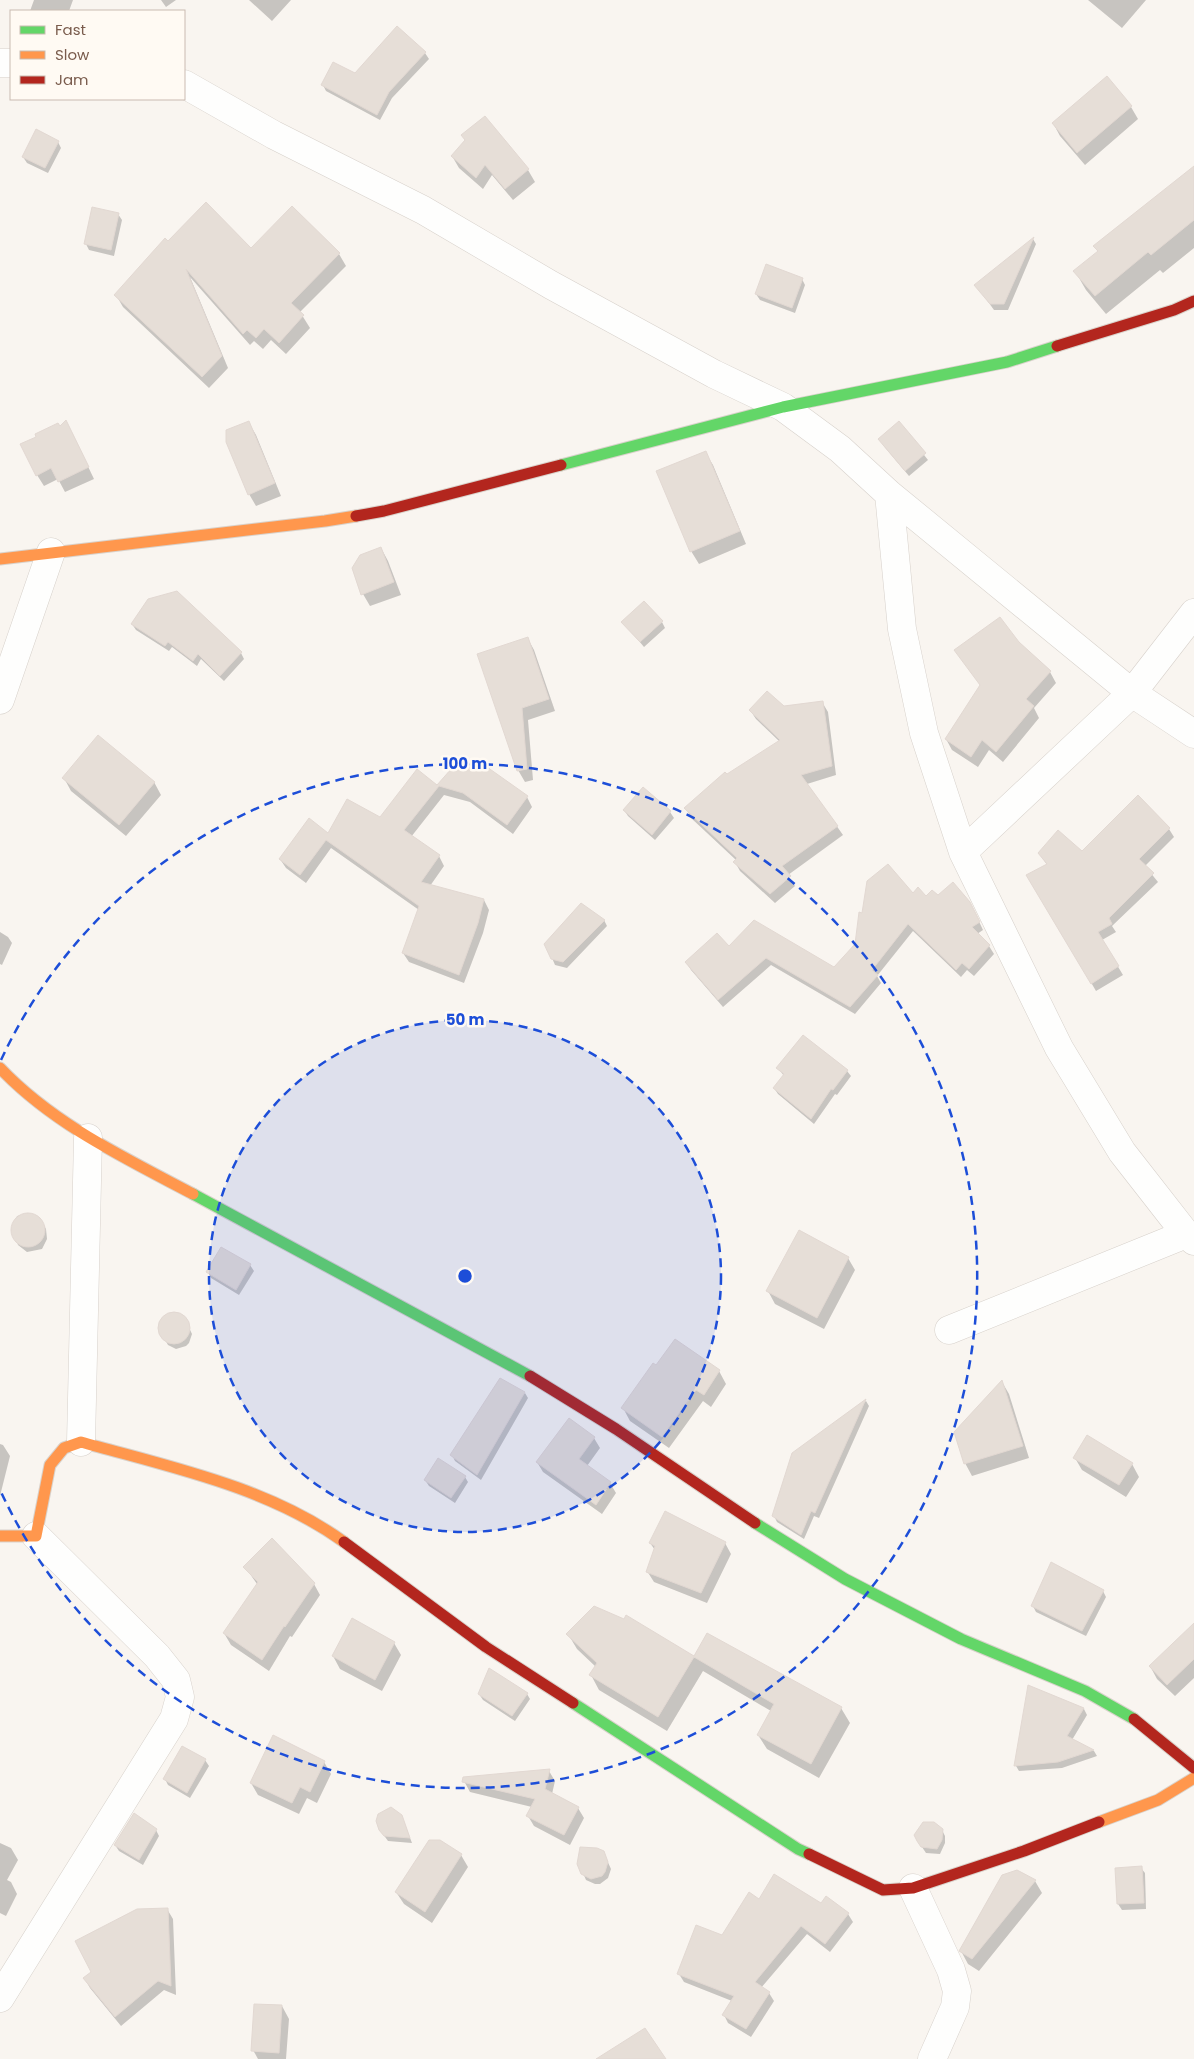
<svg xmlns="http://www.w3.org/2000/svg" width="1194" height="2059" viewBox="0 0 1194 2059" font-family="Poppins,sans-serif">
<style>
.shadow{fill:#0003}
.building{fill:#e6ded7;stroke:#e2d8d2}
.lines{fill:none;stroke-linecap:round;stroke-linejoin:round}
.street-casing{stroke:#d7d1cb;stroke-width:29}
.fast-casing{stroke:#d9d2cb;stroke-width:13}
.slow-casing{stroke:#d9d2cb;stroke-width:13}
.jam-casing{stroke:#d9d2cb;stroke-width:13}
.street{stroke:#fefefd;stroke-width:28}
.fast{stroke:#63d668;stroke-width:11}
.slow{stroke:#ff974d;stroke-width:11}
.jam{stroke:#b3261e;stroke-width:11}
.ring{fill:none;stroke:#1d4ed8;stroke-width:2.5;stroke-dasharray:9 6}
.centre{fill:#1d4ed8;stroke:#fffaf3;stroke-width:2.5}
.ring-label{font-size:15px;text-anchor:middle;font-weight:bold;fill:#1d4ed8;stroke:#fffaf3;stroke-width:5;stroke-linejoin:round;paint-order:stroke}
</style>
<rect width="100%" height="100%" fill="#f9f5f0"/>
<path class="shadow" d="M34,0H73L69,11H30Z
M161,0H176L166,7Z
M249,0H291L272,21Z
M1088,0H1146L1122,28Z
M397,28L425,53L429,59L392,98L380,120L326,91L323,85L355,74Z
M1107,78L1131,107L1138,119L1085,165L1060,136L1053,123Z
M485,118L528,170L535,182L513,200L492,175L483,189L459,168L452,156Z
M58,142L61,148L48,173L27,163L23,157Z
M1194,167V248L1163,273L1160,270L1106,314L1086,290L1075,271L1098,252L1094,246Z
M118,214L122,220L114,256L89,250L86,244Z
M1033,239L1036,244L1008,310H994L976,285Z
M168,243L339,254L346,266L300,312L310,328L286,354L271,340L263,349L254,341L250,345L190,277L228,368L209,388L123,307L116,295Z
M802,279L805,285L795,313L760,300L756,294Z
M249,423L256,435L281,496L256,506L249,494Z
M899,423L928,460L909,476L883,445Z
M60,428L72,433L94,479L65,492L58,479L44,486L37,475Z
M705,452L713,465L746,544L699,564L691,551Z
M381,548L388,561L401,595L370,606L363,594Z
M623,622H662L665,628L644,647Z
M132,624L241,653L244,659L224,681L201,659L197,666L172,647L169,651L136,630Z
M528,639L534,650L555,711L528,720L533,780L525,782L518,770L479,655Z
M1018,643L1050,672L1056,683L1034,708L1039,718L1003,762L989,750L978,767L952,750L946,739Z
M822,702L828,712L836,775L807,784L843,835L788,875L795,886L775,903L740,871L735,862L736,860L691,818L686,808L727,776L780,742L756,719L750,710Z
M456,767L527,797L532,807L513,834L470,802L444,795L411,837L439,856L444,866L430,886L484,900L489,910L483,933L464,983L409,962L403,953L419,910L331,848L306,883L286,868L280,859L329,834L380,819L437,786Z
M64,778L154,782L161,795L126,836L71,791Z
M1138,797L1169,829L1174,837L1145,866L1158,882L1112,926L1116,932L1102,940L1123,975L1096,991L1028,875L1047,865L1040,854L1082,852Z
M624,810L670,812L674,818L655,840L628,816Z
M913,895L926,897H938L974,911L983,930L977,934L989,946L994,954L974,976L967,970L961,977L913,931L877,976L881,983L855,1014L771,965L723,1007L691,970L686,962L729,948L834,969Z
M604,920L607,926L567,968L555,965L552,958Z
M0,932L8,937L12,943L2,965L0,964Z
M778,1068L847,1071L851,1076L837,1095L835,1094L814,1124L778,1094L774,1088L784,1076Z
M29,1214L39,1218L42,1222L46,1229L47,1239L42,1249L27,1252L18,1245L12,1229L17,1216Z
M848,1258L855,1270L824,1329L775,1304L768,1291Z
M250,1265L254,1271L239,1295L211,1278L208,1272Z
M171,1313L183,1315L192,1334L189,1343L186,1346L176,1349L168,1345L159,1329V1322Z
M719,1371L726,1384L711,1407L703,1401L669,1448L630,1421L623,1408Z
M1002,1382L1009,1394L1029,1458L972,1476L965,1463Z
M525,1393L528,1398L481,1480L455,1461L452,1455Z
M866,1401L869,1406L819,1518L814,1516L804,1539L777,1522L774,1516L793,1454Z
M594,1438L600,1448L587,1466L610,1483L616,1493L602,1514L543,1472L537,1462Z
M0,1444L3,1445L10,1456L0,1496Z
M1075,1458L1132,1464L1139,1477L1126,1497L1082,1470Z
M465,1477L468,1482L455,1503L429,1486L425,1480Z
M650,1543H725L731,1554L707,1603L654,1582L647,1571L655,1550Z
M245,1567L314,1584L320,1595L292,1637L290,1636L269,1671L231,1645L224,1633L257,1584Z
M1103,1591L1106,1597L1086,1636L1036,1612L1033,1606Z
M626,1617L695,1658L707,1634L841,1708L850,1723L819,1778L767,1749L758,1735L771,1711L703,1671L667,1731L599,1690L591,1675L596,1667L577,1649L568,1634L624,1620Z
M1194,1634V1678L1175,1696L1157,1679L1150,1666Z
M394,1643L401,1655L382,1691L340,1669L333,1656Z
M1029,1687L1084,1709L1087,1715L1072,1740L1094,1751L1097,1756L1062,1768L1019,1771L1016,1766Z
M479,1694H527L530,1699L515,1721L483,1700Z
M205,1760L209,1766L190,1798L168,1785L165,1779Z
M324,1762L331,1774L317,1803L307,1798L299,1814L258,1795L251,1783Z
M549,1771L555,1781L552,1794L578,1808L584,1818L570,1845L534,1826L528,1816L532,1807L470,1792L464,1781Z
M404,1822L412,1843L388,1841L380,1830Z
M156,1830L159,1836L143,1865L119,1851L115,1845Z
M942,1830L945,1836V1843L940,1854L926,1853L922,1847Z
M0,1843L11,1848L18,1860L7,1880L11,1882L17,1894L6,1916L0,1913Z
M461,1855L468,1867L432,1923L404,1904L396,1892Z
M606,1858L611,1869L608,1878L600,1884H595L586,1880L583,1873Z
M1141,1868L1145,1873L1146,1909L1122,1910L1118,1904Z
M1035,1881L1042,1893L979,1971L968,1964L961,1951Z
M821,1905L848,1914L853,1922L830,1952L807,1934L761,1988L769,1993L774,2001L751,2037L728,2023L724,2015L732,2001L684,1982L679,1974L723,1937Z
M167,1909L173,1919L176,1995L164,1990L121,2026L90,1988L85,1979Z
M282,2006L289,2019L286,2059H258L253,2050Z"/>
<path class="building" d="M397,26L426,52L389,92L377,115L321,85L333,62L355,73Z
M1107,76L1132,106L1077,153L1052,123Z
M485,116L529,169L505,189L485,165L476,178L451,156L465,140L461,135Z
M36,129L59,141L45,168L22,157Z
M1194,166V220L1151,255L1148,252L1095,296L1073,271L1098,251L1093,246Z
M206,202L251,248L292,206L340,253L291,303L304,315L279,343L264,329L256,338L247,330L243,334L186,269L222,356L202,377L114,295L165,238L168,241Z
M92,207L119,213L111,250L84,244Z
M1034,237L1004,304H990L974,285Z
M766,264L803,278L792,308L755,294Z
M66,420L89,467L58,482L51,468L36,476L20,444L36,437L35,434L58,423L60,426Z
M249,421L275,483L248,495L226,442V430Z
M899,421L926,453L905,471L878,439Z
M706,451L740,531L690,552L656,471Z
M381,547L394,582L361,595L352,568L360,555Z
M177,591L242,652L220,676L198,654L193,661L168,642L165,646L131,624L148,599Z
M644,601L663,621L640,642L621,622Z
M1000,617L1019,642L1051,671L1026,699L1034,706L996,752L982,740L971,757L945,739L980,685L954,650Z
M528,637L549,699L522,708L527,769L517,771L477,654Z
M767,691L784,706L823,701L832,766L801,775L838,826L782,866L791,876L770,894L733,862L737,858L684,808L725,772L727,774L780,740L749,710Z
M98,735L155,782L119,825L62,778Z
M460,765L487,767L528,796L507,825L463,793L439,786L404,830L440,855L421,882L484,899L478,923L459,975L402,953L419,906L326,840L300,875L279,859L309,818L328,833L347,799L380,817L417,769L437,785L452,768Z
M643,787L671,811L652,835L623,810Z
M1138,795L1170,828L1139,859L1154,873L1109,918L1112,924L1098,932L1119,966L1091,984L1026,875L1047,864L1038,853L1058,830L1082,851Z
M888,864L913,893L918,887L926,896L932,890L938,895L953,882L970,902L980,922L972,927L990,945L969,969L962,963L956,970L908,924L872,970L878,975L850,1007L766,958L718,1000L685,962L717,933L729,946L754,920L834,967L855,944L859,912L862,913L867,881Z
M581,903L605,920L563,962L551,959L544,944Z
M803,1035L848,1070L833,1090L831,1089L811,1119L773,1088L784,1074L776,1068Z
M11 1230a17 17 0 1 1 34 0a17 17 0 1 1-34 0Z
M799,1230L849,1257L817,1318L766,1291Z
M221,1247L251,1264L236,1290L206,1272Z
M158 1328a16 16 0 1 1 32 0a16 16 0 1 1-32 0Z
M675,1339L720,1370L704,1395L696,1390L662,1437L621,1408L653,1363L656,1365Z
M500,1378L525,1392L477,1475L450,1455Z
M1002,1380L1023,1446L964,1464L954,1432Z
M866,1399L815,1513L811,1511L801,1535L772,1516L792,1453Z
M569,1418L595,1437L579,1459L611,1482L596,1505L536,1462Z
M1087,1435L1133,1463L1119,1485L1073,1458Z
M438,1458L466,1476L451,1498L424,1480Z
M665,1511L726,1542L701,1593L646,1572L655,1546L649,1543Z
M272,1538L315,1583L285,1627L284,1626L262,1660L223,1633L258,1582L243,1567Z
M1051,1562L1104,1590L1082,1631L1031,1606Z
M594,1606L624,1619L626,1615L694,1656L707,1633L842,1707L811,1764L757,1735L774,1704L694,1657L658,1717L589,1675L597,1663L566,1634Z
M352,1618L395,1642L375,1680L332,1656Z
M1194,1623V1659L1167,1685L1149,1666Z
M489,1668L528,1693L512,1716L478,1694Z
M1028,1685L1084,1708L1067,1736L1094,1750L1058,1762L1014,1766Z
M273,1735L325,1761L310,1792L300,1787L292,1803L250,1783Z
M182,1746L206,1759L187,1793L163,1779Z
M550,1769L545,1789L579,1807L564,1835L526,1816L535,1799L462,1782L463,1777Z
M391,1807L402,1815L410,1838L384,1836L379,1830L376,1821L378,1814Z
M134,1813L157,1829L139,1860L114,1845Z
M923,1822H934L943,1829L942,1840L937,1849L921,1847L917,1841L914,1835Z
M429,1840H440L462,1854L425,1912L395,1892Z
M580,1847L597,1848L604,1851L608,1862L605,1872L602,1876L591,1879L581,1874L577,1864Z
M1142,1866L1144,1903L1117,1904L1115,1868Z
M1017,1870L1036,1880L972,1959L959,1951L1002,1875Z
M774,1874L821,1903L826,1896L849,1913L825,1944L801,1926L755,1982L770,1992L746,2029L722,2015L734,1996L677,1974L696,1925L722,1935L749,1892L759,1899Z
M168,1908L171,1986L158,1981L115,2017L83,1978L91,1972L75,1941L137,1909Z
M254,2004L282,2005L279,2053L251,2051Z
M645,2028L666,2059H596Z"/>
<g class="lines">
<defs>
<path id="street" d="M0,63H11
M184,84L274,135L423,210L551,285L714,374L783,407L840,449L889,494L1132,693L1194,734
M889,494L902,629L924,733L963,852L1059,1048L1122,1152L1186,1234L1194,1241
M0,700L51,552
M963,852L1132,693L1194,613
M949,1330L1186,1234
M81,1442L88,1138
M913,1888L951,1970L957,1991L955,2007L932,2059
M0,1998L174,1719L180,1697L176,1680L157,1656L36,1536"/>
<path id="fast" d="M561,465L783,407L1007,362L1057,346
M193,1194L530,1376
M755,1523L845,1579L961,1639L1085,1691L1134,1719
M573,1703L798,1849L809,1854"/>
<path id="slow" d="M0,559L325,521L356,516
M0,1068C53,1124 125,1158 193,1194
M0,1536H36L50,1465L64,1448L81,1442C170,1467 268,1487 344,1542
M1099,1822L1158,1800L1194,1778"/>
<path id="jam" d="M1057,346L1174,310L1194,301
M356,516L384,511L561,465
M530,1376L616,1429L755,1523
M344,1542L486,1647L573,1703
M1134,1719L1194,1768
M809,1854L883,1890L913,1888L1024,1851L1099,1822"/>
</defs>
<use href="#street" class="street-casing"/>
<use href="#fast" class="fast-casing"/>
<use href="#slow" class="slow-casing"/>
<use href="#jam" class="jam-casing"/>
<use href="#street" class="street"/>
<use href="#fast" class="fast"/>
<use href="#slow" class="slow"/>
<use href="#jam" class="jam"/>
</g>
<circle cx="465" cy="1276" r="256" fill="#1d4ed8" fill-opacity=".12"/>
<g class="ring">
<circle cx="465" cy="1276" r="256"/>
<path d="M1 1060A512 512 0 1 1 1 1492"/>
</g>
<circle cx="465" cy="1276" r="8" class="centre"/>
<g class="ring-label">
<text x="465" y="769">100 m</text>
<text x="465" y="1025">50 m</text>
</g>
<rect x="10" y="10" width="175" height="90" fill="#fffaf3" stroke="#cabbb1"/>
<rect x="20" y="26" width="25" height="8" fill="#63d668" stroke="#cabbb1"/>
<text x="55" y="35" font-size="15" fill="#7a5c4d">Fast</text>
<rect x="20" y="51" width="25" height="8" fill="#ff974d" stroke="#cabbb1"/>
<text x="55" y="60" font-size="15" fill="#7a5c4d">Slow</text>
<rect x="20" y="76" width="25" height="8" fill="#b3261e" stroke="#cabbb1"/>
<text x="55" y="85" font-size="15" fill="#7a5c4d">Jam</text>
</svg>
